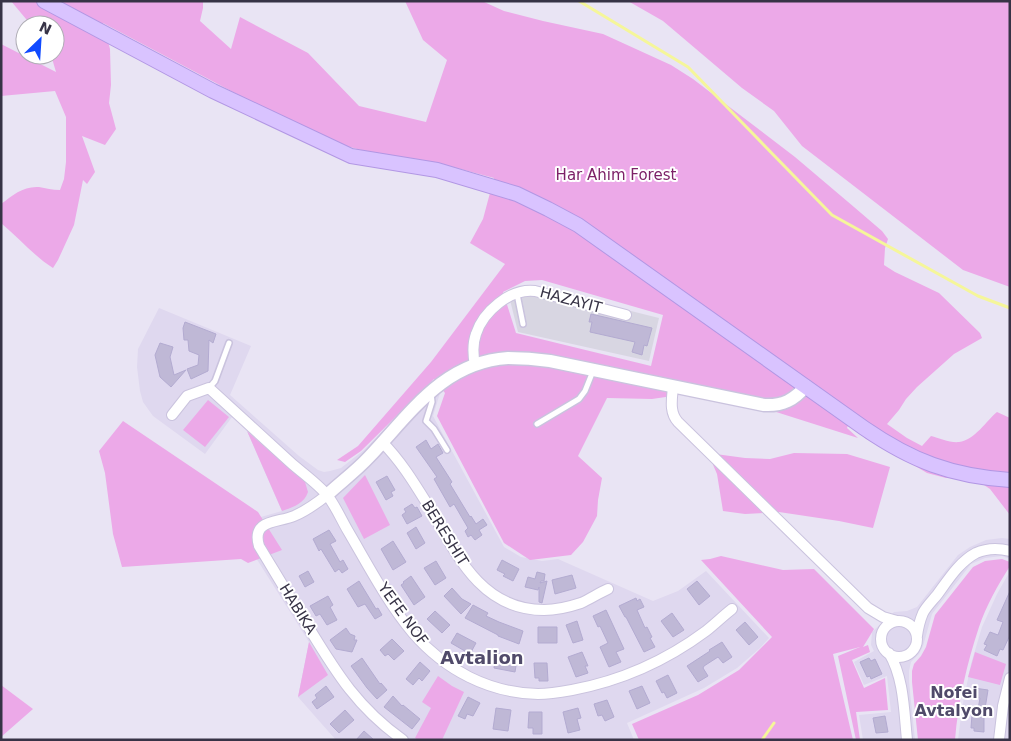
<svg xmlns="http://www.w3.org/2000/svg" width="1011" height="741" viewBox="0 0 1011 741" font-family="'DejaVu Sans',sans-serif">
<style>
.residential{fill:#dfd8ef}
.industrial{fill:#d8d6e2}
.green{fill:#eca9e8;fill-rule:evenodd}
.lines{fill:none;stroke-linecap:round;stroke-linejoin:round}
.stream{stroke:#f5f69a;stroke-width:3}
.building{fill:#bfb8d6;stroke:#b3abd1}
.service-casing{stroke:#cac3de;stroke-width:8}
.minor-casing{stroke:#cac3de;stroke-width:12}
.tertiary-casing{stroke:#cac3de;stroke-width:15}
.secondary-casing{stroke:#b297e4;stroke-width:16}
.service{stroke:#fff;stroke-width:5}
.minor{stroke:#fff;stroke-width:10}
.tertiary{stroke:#fff;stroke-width:12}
.secondary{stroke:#d9c3ff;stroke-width:14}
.labels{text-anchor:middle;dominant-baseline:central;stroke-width:4;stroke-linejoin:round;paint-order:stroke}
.park-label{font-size:15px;fill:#7d2268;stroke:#fff}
.street-label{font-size:15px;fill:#373346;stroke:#fff}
.neighbourhood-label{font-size:16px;font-weight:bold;fill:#504a6a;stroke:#fff}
.quarter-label{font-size:18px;font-weight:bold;fill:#504a6a;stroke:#fff}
</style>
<rect width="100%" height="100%" fill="#e9e4f4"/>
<path class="residential" d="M159,308L251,346L230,395L299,456L318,470L324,472L330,471L341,468L364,450L432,380L440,393L433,416L504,547L521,557L542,561L558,559L653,601L678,591L706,571L769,638L760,648L737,668L704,688L627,723L634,740H336L298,697L309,642L239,531L243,522L282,511L247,431L232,417L205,454L153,416L143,402L140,391L137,367L138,349Z
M1002,538L1010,539V559L1002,556L985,558L971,564L932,614L923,646L919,654L911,662L909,671V682L915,740H863L859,715L891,712L887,676L864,685L854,662L874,651L871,645L872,632L894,612L907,611L917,607L958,555L970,547L986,540Z
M1010,571V740H958L962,708L971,664L982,627L997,594Z"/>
<path class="industrial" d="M531,286L659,318L649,361L518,332L508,292L521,287Z"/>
<path class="green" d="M11,1H203V8L200,21L231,49L240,17L308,53L359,106L426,122L447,60L423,40L405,1H482L504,11L543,21L603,34L671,65L693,79L719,99L795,157L854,207L882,231L888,239L885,248L884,265L895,272L939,293L980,333L982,338L954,354L917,387L906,399L899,410L887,424L907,438L922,446L931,436C939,438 950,443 959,442C975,440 986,421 997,412L1010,418V515L990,489L984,485L953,477L946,478L927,473L882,446L866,439L849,423L847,428L858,438L742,401L686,394L652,399L607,398L578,456L602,478L598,500L597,516L583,542L571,555L530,560L504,543L437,416L445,393L434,379L361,451L345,462L337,460L358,446L431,362L505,264L470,243L483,219L494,178L453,167L361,150L339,144L278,116L103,23L110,49L111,85L109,103L116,129L105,145L82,136L95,172L87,184L83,180L74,225L58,260L53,268C34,256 19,238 1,223V204C13,195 23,186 39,187C46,188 52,190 60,190L64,179L66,162V117L55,91L1,96V44L56,72L51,55H55V25H31ZM542,280L663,315L651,366L516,333L503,292L525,281Z
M628,1H1010V287L963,270L802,146L774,111L742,88L663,21Z
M208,400L229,417L205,447L183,430Z
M123,421L258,512L282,550L248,563L241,559L122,567L113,534L105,473L99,451Z
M247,431L305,482L308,492C304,504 293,507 282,511Z
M708,453L745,458L770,459L794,453L847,454L890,467L873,528L839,521L779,512L745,514L723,511L717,474Z
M365,475L390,525L364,539L343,498Z
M721,556L783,570L814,569L874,629L863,647L868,645L870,652L852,660L864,688L885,678L888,710L856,712L860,740H856L838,656L860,647L833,654L853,740H639L632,724L698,695L739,670L772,637L701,560L710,559Z
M1002,559L1010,562V566C998,585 986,606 979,627C967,663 958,702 955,740H918L912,682V671L914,664L921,656L926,647L935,615L973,567L985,561Z
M309,642L328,675L298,697Z
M975,652L1006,664L1000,685L968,677Z
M438,676L452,686L464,692L442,740H418L415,738L431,708L422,702Z
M1,685L33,709L1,737Z"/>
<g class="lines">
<path class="stream" d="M579,1L688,67L832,215L978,296L1010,308
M762,740L774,723"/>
</g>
<path class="building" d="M591,314L652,328L647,346L644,345L642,355L632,352L635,342L590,332L592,322H589Z
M185,322L216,334L213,343L209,340L208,371L191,379L187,369L198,365L199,355L189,351L188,340H184L183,328Z
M160,343L173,347L170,357L174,375L186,370L171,387L160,377L155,355Z
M426,440L431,449L438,444L443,453L436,457L452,482L450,484L470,517L471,516L476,524L483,519L487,525L479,530L482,535L475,540L471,535L468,537L465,531L468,528L454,504L450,507L434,479L437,477L416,447Z
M387,476L395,490L391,492L393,496L386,500L376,482Z
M412,504L415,508L417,507L422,516L407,524L402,515L406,512L404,509Z
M416,527L425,543L416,549L407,533Z
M329,530L336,541L330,544L340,562L343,560L348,569L342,573L339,569L335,572L321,549L319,551L313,539Z
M393,541L406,562L393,570L381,549Z
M502,560L519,569L513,581L503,576L505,574L497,570Z
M436,561L446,578L435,585L424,568Z
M308,571L314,582L305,587L299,576Z
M537,572L545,574L544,581H541L540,583L547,581L542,603L539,602V587L538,590L525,587L528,577L535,579Z
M572,575L576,588L555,594L552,580Z
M411,576L425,597L414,605L401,585L404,583L403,582Z
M359,581L376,609L378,608L382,615L375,619L365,604L358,607L347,589Z
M697,581L710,596L699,605L687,589Z
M452,588L462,599L471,604L461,614L444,596Z
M1010,591V635L1003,650L1000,649L997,656L984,650L987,645L984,644L990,632L998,635L1003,622L997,620Z
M328,596L333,605L330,607L337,620L327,625L320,614L316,616L310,606Z
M636,598L637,601L640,599L644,607L637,610L645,628L647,627L652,637L650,638L655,647L644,652L626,617H625L619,606Z
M473,605L488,613L486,616L499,622L523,631L519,644L498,636V635L465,618Z
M606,610L624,649L616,652L621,662L609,667L600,647L608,643L600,626L598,627L593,616Z
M435,611L450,625L442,633L427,619Z
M672,613L684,630L673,637L661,621Z
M577,621L583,640L573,643L566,625Z
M745,622L758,637L749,645L736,630Z
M538,627H557V643H538Z
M346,628L350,634L355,636L354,640H357L352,652L336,649L330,640Z
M457,633L476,643L470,654L451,643Z
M392,639L404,651L394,660L388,654L385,656L380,650Z
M722,642L732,657L723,663L718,657L704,666L703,668L708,676L698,682L687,666L710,651L709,650Z
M582,652L588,666H585L588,673L576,677L568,657Z
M496,653L504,654V658L517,660L515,672L494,668Z
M362,658L380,684L381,683L387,690L377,699L367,688L351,666Z
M869,658L871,661L875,659L882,674L871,679L870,676L867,677L860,662Z
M420,662L430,671L422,681L419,678L413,685L406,679Z
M534,663H547L548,681H539V678H535Z
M668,675L677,693L667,698L664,692L662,693L656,681Z
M326,686L334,697L317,709L312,702L317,698L315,695Z
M642,686L650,703L637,709L629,691Z
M974,688L988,690L984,715V732L974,731V728H971L972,714L977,715L980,698L972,697Z
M393,696L402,706L403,705L420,719L412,729L384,707Z
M468,697L480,703L473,716L467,714L465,719L458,716Z
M607,700L614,717L605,721L602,715L598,716L594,704Z
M496,708L511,710L508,731L493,729Z
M578,708L581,718L577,719L580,730L568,733L563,712Z
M345,710L354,720L339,733L330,724Z
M529,712H542V734H533V728H528Z
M885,716L888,732L876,733L873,718Z
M364,731L374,740H356Z"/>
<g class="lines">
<defs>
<path id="service" d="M517,294L523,324
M209,388L215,381L229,343
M431,393L432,402L426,421L434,429L447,450
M537,424L579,399L585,391L593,371"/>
<path id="minor" d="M475,365C473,355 472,345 476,334C483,312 510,288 535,291L626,315
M673,386C672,399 669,412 678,422L868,608L883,617L897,621
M172,415L187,396L209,388C236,413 263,437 290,462C301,472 318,484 327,495C335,505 341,519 348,531C368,565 387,602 413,633C445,670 489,693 538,694C549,694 561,692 572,690C620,681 667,660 706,631C715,624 723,616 732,609
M382,442C402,462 416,486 431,510C457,556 482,610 544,610C556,610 569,607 581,603C590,599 599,593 608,589
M327,495C317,503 306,511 294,516C278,523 251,519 259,546C276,574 292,601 309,628C337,674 358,708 403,740
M881 639a18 18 0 1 1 36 0a18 18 0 1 1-36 0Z
M917,636C918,628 920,620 923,613C926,607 932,601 937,595C948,580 959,562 976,553C987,548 999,548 1010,551
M889,653C904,678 904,711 907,740
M999,740L1003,706L1010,678"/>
<path id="tertiary" d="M327,495C341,482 356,471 369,457C410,414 443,362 508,358C522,358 536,359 550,361L764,405C783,406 794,400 806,386"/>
<path id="secondary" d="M44,1L213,91L351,156L437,170L517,194L548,209L578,225L864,428C912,461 951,476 1010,480"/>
</defs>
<use href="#service" class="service-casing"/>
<use href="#minor" class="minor-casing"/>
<use href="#tertiary" class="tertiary-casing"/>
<use href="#secondary" class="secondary-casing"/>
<use href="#service" class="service"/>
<use href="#minor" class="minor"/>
<use href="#tertiary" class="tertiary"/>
<use href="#secondary" class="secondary"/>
</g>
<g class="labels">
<g class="park-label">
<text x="616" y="175">Har Ahim Forest</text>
</g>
<g class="street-label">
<text transform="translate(571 300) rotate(15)">HAZAYIT</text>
<text transform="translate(445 533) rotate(58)">BERESHIT</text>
<text transform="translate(298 609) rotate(58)">HABIKA</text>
<text transform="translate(403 614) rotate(54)">YEFE NOF</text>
</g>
<g class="neighbourhood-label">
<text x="954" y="692">Nofei<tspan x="954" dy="18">Avtalyon</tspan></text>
</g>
<g class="quarter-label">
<text x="482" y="657">Avtalion</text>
</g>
</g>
<rect width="1011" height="741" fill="none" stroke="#373346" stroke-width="5"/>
<g transform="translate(40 40) rotate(25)"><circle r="24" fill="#ffffff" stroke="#afadb5"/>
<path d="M0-4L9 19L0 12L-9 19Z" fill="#104aff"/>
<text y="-8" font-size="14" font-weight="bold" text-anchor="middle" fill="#373346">N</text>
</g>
</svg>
